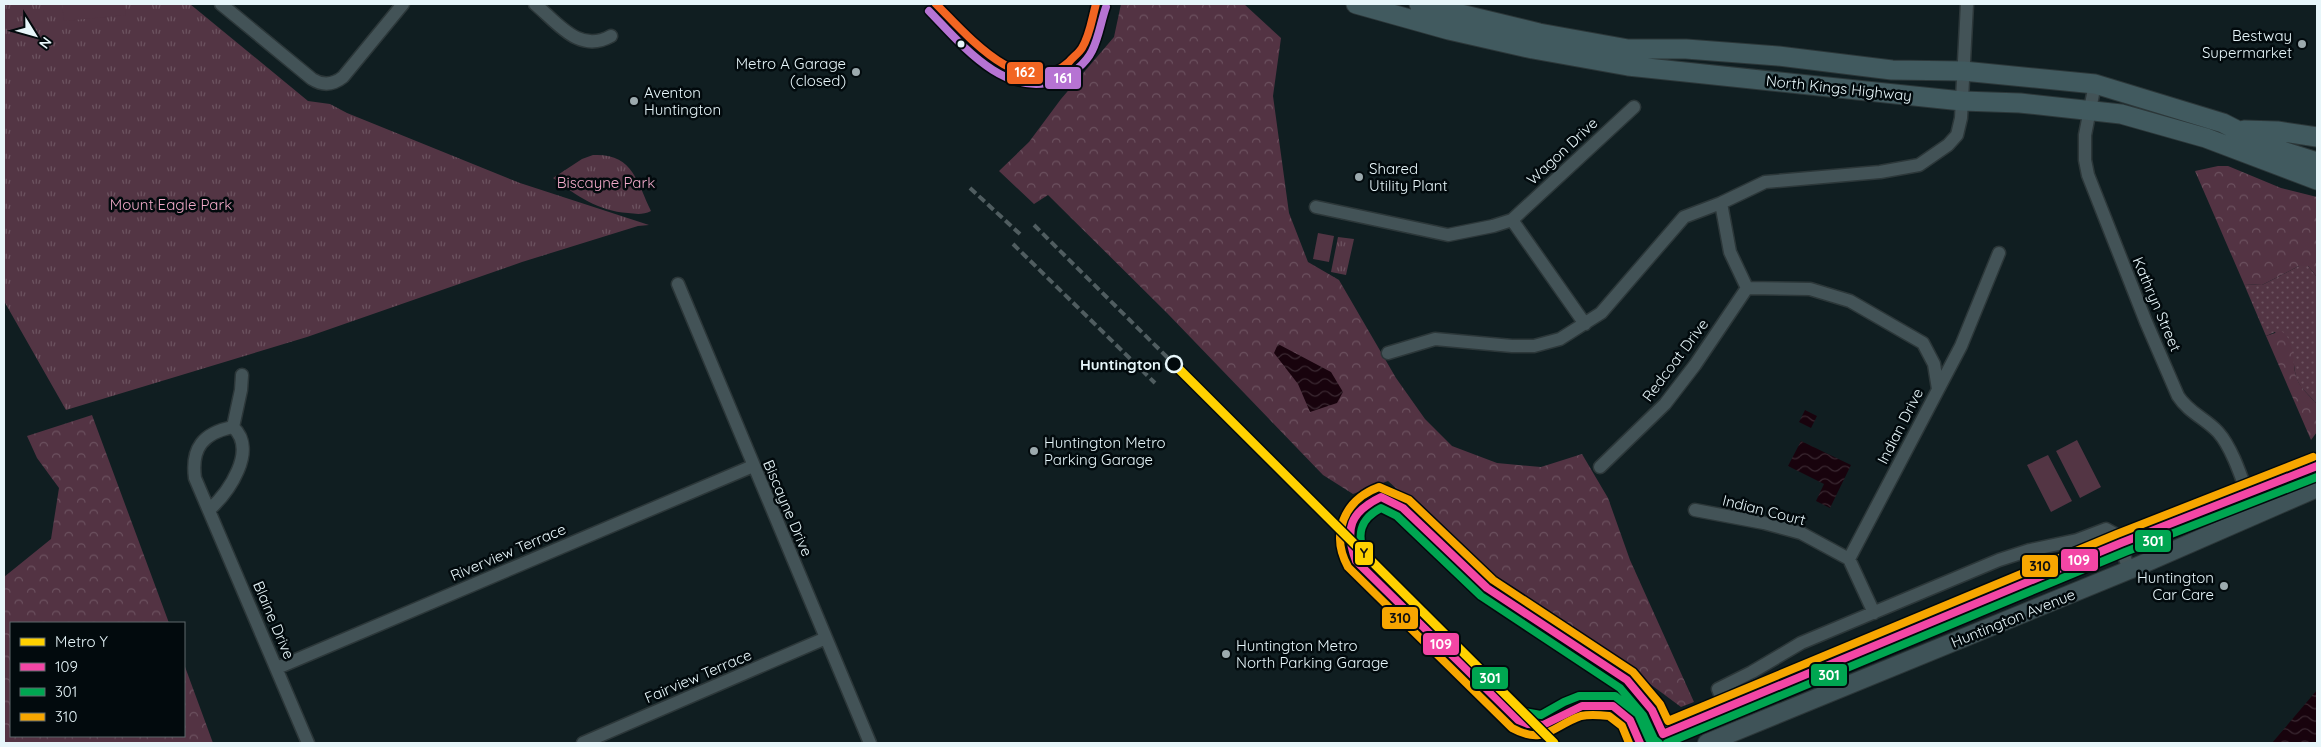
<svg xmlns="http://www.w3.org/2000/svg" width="2321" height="747" viewBox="0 0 2321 747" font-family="Quicksand,sans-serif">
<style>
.grass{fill:url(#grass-dots)}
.forest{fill:url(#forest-crowns)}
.park{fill:url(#park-tufts)}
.pitch{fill:#533544}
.water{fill:url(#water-waves)}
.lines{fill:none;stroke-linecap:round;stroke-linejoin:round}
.street-casing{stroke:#2c3739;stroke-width:15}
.secondary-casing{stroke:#2c3739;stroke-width:20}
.primary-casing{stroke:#2c3739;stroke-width:21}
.street{stroke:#435357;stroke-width:12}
.secondary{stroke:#3f5358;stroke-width:18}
.primary{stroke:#415a5f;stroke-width:19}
.rail{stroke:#505d60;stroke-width:4;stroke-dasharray:8 4;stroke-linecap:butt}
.bus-1-casing{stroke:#020a0d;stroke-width:11}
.bus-2-casing{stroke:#020a0d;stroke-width:11}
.bus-3-casing{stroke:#020a0d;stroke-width:11}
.bus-4-casing{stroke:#020a0d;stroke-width:11}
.bus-5-casing{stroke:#020a0d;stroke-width:11}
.bus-1{stroke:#f346a5;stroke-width:8}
.bus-2{stroke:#00a651;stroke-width:8}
.bus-3{stroke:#f7a600;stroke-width:8}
.bus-4{stroke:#f26522;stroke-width:8}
.bus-5{stroke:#b673d3;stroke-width:8}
.metro-1-casing{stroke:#020a0d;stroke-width:12}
.metro-1{stroke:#ffd100;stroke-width:9}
.bus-dot{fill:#e7f6fa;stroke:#020a0d;stroke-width:2}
.poi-dot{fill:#9caaae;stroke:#020a0d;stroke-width:2}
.stop-dot{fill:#020a0d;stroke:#e7f6fa;stroke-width:2.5}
.labels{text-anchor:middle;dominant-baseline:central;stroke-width:5;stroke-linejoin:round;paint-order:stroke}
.poi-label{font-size:15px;fill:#e7f6fa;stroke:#020a0d;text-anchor:start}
.street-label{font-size:15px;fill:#e7f6fa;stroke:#020a0d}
.park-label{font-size:15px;fill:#f2aac9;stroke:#020a0d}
.stop-label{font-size:15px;font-weight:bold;fill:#e7f6fa;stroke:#020a0d;text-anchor:end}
.line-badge{stroke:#020a0d;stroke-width:2}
.badge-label{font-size:14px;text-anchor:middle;font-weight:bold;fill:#fff}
.pale-badge-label{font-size:14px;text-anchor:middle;font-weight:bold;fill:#111}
</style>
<defs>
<pattern id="grass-dots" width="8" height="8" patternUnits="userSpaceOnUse" patternTransform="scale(1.25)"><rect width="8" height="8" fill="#533544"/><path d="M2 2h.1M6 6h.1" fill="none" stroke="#6c5360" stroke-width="1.8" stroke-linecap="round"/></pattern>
<pattern id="forest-crowns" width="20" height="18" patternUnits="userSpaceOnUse" patternTransform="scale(1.25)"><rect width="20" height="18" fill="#533343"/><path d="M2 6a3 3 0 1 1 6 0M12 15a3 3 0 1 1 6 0" fill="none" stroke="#6c515f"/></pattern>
<pattern id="park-tufts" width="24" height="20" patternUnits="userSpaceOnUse" patternTransform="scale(1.25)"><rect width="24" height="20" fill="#533544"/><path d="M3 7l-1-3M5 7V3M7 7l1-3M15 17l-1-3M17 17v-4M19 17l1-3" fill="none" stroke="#6c5360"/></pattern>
<pattern id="water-waves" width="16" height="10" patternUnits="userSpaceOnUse" patternTransform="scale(1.25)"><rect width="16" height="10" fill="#18030d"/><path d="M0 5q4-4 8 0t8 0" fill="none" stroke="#3a2831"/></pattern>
</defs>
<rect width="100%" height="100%" fill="#101e21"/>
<path class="grass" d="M2299,266H2308L2317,277V404L2301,387L2296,378L2294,365L2275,332L2266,336L2244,284L2262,285Z"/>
<path class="forest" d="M1121,4H1244L1281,38L1273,96L1289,213L1308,262L1339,280L1396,378L1425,419L1452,446L1497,463L1541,467L1582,454L1608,498L1630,560L1694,702L1681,707L1581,633L1493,576L1388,481L1353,494L1323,475L1167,313L1048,195L1034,204L999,171L1029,142L1061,99L1114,37Z
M2218,166H2228L2281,188L2317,197V277L2308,266H2299L2262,285L2244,284L2195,171Z
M2281,331C2297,341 2291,363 2297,379C2301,389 2310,396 2317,404V432L2311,440L2266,336Z
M92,415L169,623H11V736H184V664L213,743H4V577L51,539L59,488L37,458L27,436Z"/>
<path class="park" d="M4,4H190L308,101L330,104L347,113L520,183L649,225L638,226L522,262L307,337L66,410L4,301Z
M593,155C633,153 637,182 651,211C643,215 636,214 628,213C598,211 577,196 553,178L582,159Z
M1338,237L1354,239L1346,275L1331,272Z"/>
<path class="pitch" d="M62,4H125L126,15L64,21Z
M1318,233L1334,236L1329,262L1313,259Z
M2077,440L2101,487L2080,498L2056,451Z
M2048,455L2072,501L2051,512L2027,465Z"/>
<path class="water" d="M1278,344L1331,372L1343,392L1337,403L1310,412L1298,384L1274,353Z
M1805,410L1817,416L1811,428L1799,422Z
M1801,441L1851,465L1830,508L1816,501L1824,484L1788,466Z
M2317,690V743H2272Z"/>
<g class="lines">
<defs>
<path id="street" d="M221,4L312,79C323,86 333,85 343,77L403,4
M535,4C558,23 579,54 611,36
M2095,84L2085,135V160L2088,175L2146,322L2178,396C2189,413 2205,418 2218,432C2235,451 2245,490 2255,514
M1721,203L1730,252L1747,288
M1316,207L1448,235L1493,226L1512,220L1634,107
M1512,220L1585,324
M678,284L870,743
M1388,353L1435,339L1512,346H1534L1560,339L1601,313L1684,217L1721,203L1765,182L1880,172L1919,165L1948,145L1957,135L1961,118L1967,4
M242,375L241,390L233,427C203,433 191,448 195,478L308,743
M1600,467L1665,404L1695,365L1747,288L1810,289L1850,301L1923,343L1934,364L1938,389
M209,510C229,492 258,450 233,427
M1695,510L1764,523L1801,533L1849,559
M1874,613L1849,559L1961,346L1999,253
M277,668L753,466
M1726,709L1718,689L1752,672L1801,643L1999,560L2030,550L2077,540L2106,529L2117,535L2129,570
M583,743L826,638"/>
<path id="secondary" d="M1640,743L2121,543L2317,466
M1707,743L2129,570L2317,488"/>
<path id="primary" d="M1356,4L1449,30L1533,49L1628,66L1962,101L2020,103L2121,114L2206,138L2317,180
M1419,4L1539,33L1628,49H1686L1778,56L1892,70L1963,71L2095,84L2223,123L2270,147L2317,162
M2244,130L2277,131L2317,137"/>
</defs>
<use href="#street" class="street-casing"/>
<use href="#secondary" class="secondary-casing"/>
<use href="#primary" class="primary-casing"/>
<use href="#street" class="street"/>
<use href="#secondary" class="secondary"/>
<use href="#primary" class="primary"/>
<path class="rail" d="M970,188L1021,235
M1034,225L1174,364
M1013,244L1155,383"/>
<defs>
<path id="bus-1" d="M1640,743L1630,720L1613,706H1582L1543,725L1528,724L1518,720L1356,561C1344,529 1350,512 1381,497L1403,508L1487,588L1627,680L1652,710L1663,734L2121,543L2317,466"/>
<path id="bus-2" d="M1649,739L1638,714L1615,696H1579L1564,702L1541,715L1524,712L1365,555C1356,534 1360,519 1381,508L1397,516L1481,596L1620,688L1643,715L1654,739L1659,743
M1667,743L2125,552L2317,477"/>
<path id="bus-3" d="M1629,743L1622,726L1609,716C1600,715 1590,714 1581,716C1552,726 1545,746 1512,728L1348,567C1330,534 1344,500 1379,487L1409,500L1493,580L1633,672L1660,704L1668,721L2117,534L2313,457"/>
<path id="bus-4" d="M936,4C966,34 1024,104 1069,62C1073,57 1079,53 1082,48C1090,35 1092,18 1096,4"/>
<path id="bus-5" d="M929,11C962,45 1005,99 1058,80C1071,76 1086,63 1092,51C1099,37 1101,21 1106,7"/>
</defs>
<use href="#bus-1" class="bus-1-casing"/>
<use href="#bus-2" class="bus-2-casing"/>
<use href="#bus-3" class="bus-3-casing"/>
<use href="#bus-4" class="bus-4-casing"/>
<use href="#bus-5" class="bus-5-casing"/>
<use href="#bus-1" class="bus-1"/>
<use href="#bus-2" class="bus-2"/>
<use href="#bus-3" class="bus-3"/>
<use href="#bus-4" class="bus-4"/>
<use href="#bus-5" class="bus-5"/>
<defs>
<path id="metro-1" d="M1174,364L1554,743"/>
</defs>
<use href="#metro-1" class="metro-1-casing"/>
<use href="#metro-1" class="metro-1"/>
</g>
<circle class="bus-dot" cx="961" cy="44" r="4.5"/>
<g class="poi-dot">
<circle cx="2302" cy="44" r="5"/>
<circle cx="856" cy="72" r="5"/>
<circle cx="634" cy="101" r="5"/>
<circle cx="1359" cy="177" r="5"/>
<circle cx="1034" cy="451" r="5"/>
<circle cx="2224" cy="586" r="5"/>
<circle cx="1226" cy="654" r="5"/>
</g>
<circle class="stop-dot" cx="1174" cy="364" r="8"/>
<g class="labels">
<g class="poi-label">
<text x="2292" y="35" text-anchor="end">Bestway<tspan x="2292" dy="17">Supermarket</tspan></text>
<text x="846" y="63" text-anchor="end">Metro A Garage<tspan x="846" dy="17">(closed)</tspan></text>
<text x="644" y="92">Aventon<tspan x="644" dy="17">Huntington</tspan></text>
<text x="1369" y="168">Shared<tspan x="1369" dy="17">Utility Plant</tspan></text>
<text x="1044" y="442">Huntington Metro<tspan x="1044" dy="17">Parking Garage</tspan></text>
<text x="2214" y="577" text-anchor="end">Huntington<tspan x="2214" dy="17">Car Care</tspan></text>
<text x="1236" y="645">Huntington Metro<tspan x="1236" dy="17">North Parking Garage</tspan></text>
</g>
<g class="street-label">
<text transform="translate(1839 88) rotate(6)">North Kings Highway</text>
<text transform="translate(1562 151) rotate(-43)">Wagon Drive</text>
<text transform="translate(2157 304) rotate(67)">Kathryn Street</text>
<text transform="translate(1675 360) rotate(-53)">Redcoat Drive</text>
<text transform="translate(1900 426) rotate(-63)">Indian Drive</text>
<text transform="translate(788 508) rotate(67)">Biscayne Drive</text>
<text transform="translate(1764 510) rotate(14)">Indian Court</text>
<text transform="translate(508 552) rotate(-23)">Riverview Terrace</text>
<text transform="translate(2013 618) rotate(-22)">Huntington Avenue</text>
<text transform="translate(274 620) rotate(67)">Blaine Drive</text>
<text transform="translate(698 676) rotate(-23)">Fairview Terrace</text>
</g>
<g class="park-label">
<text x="606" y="182">Biscayne Park</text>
<text x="171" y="204">Mount Eagle Park</text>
</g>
<g class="stop-label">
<text x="1161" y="364">Huntington</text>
</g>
</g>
<g class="line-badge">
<rect x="1006" y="61" width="38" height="24" rx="5" fill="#f26522"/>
<rect x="1044" y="66" width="38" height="24" rx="5" fill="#b673d3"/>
<rect x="2134" y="529" width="38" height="24" rx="5" fill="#00a651"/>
<rect x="1354" y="541" width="20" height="25" rx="5" fill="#ffd100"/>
<rect x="2060" y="548" width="39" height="24" rx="5" fill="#f346a5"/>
<rect x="2021" y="554" width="38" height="24" rx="5" fill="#f7a600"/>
<rect x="1381" y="606" width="38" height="24" rx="5" fill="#f7a600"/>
<rect x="1422" y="632" width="38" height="24" rx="5" fill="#f346a5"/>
<rect x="1810" y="663" width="38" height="24" rx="5" fill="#00a651"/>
<rect x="1471" y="666" width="38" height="24" rx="5" fill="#00a651"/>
</g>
<g class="badge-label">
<text x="1025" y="77">162</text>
<text x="1063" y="83">161</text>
<text x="2153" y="546">301</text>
<text x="2079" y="565">109</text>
<text x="1441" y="649">109</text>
<text x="1829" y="680">301</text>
<text x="1490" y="683">301</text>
</g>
<g class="pale-badge-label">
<text x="1364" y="558">Y</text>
<text x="2040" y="571">310</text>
<text x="1400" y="623">310</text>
</g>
<rect width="2321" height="747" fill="none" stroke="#e7f6fa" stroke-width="10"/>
<rect x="10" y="622" width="175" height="115" fill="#020a0d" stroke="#5e686c"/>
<rect x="20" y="638" width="25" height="8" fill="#ffd100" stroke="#5e686c"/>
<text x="55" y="647" font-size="15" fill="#e7f6fa">Metro Y</text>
<rect x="20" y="663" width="25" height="8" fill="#f346a5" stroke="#5e686c"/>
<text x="55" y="672" font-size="15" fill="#e7f6fa">109</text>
<rect x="20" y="688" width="25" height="8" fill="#00a651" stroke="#5e686c"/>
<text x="55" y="697" font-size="15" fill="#e7f6fa">301</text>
<rect x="20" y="713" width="25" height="8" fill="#f7a600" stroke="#5e686c"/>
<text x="55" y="722" font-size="15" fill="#e7f6fa">310</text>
<g transform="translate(35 35) rotate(127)" stroke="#020a0d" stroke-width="4" paint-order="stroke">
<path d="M0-4L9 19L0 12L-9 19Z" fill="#e7f6fa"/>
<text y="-8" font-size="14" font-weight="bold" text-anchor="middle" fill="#e7f6fa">N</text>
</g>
</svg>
